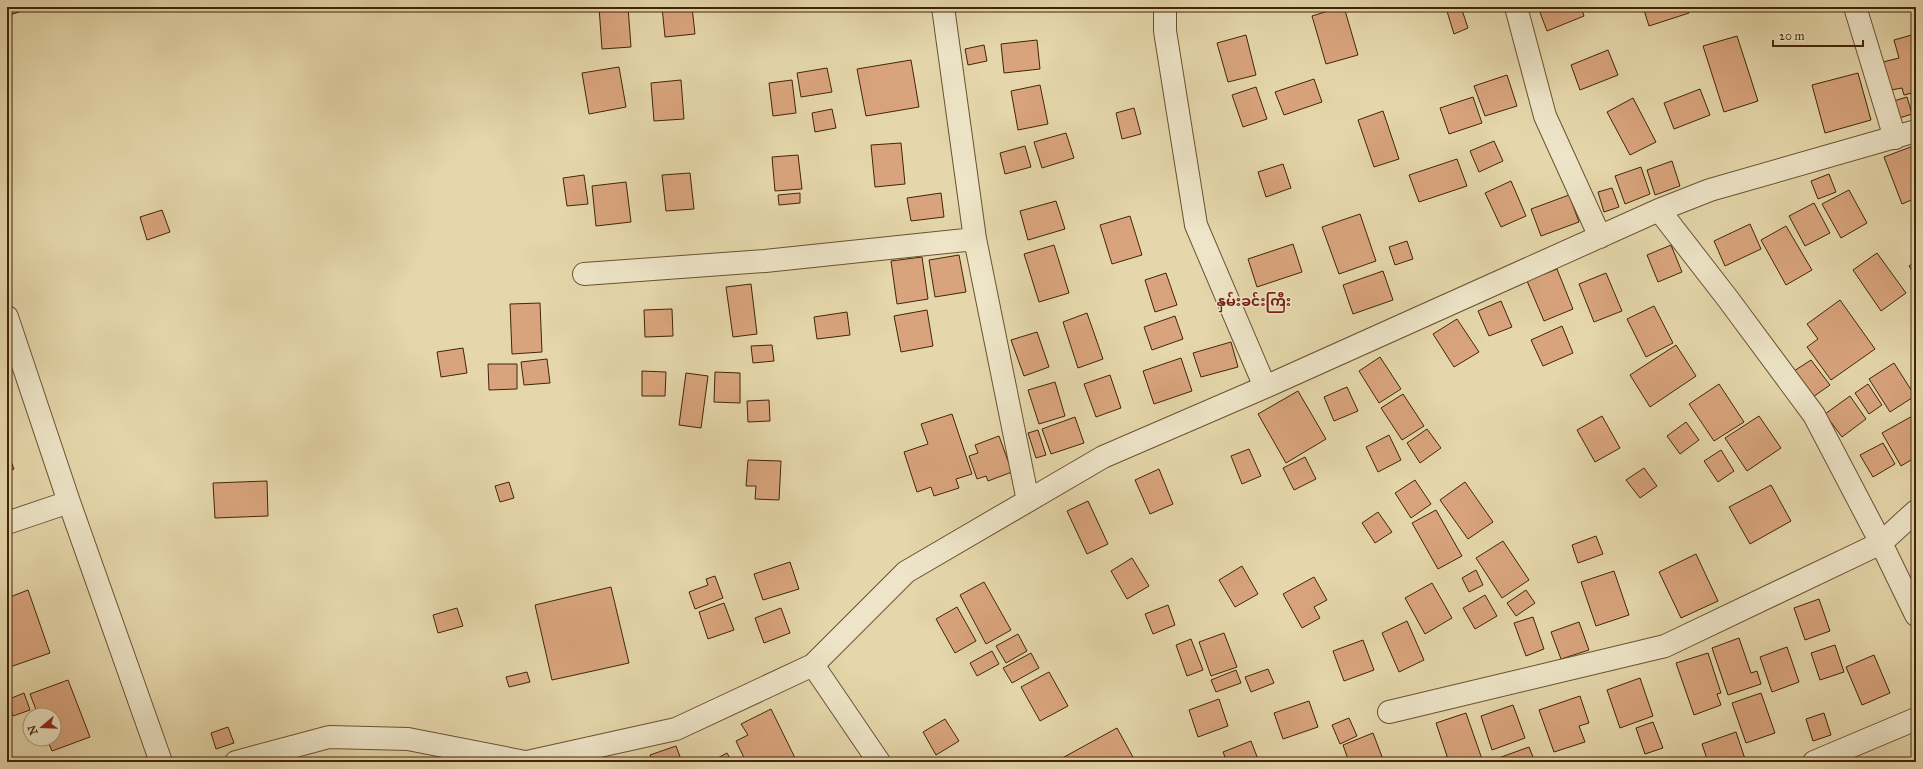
<svg xmlns="http://www.w3.org/2000/svg" width="1923" height="769" viewBox="0 0 1923 769" font-family="'IM FELL Great Primer','Noto Sans Myanmar',serif">
<style>
.building{fill:#d9a47d;stroke:#422508}
.lines{fill:none;stroke-linecap:round;stroke-linejoin:round}
.street-casing{stroke:#6b5231;stroke-width:24}
.street{stroke:#eee5c8;stroke-width:22}
.labels{text-anchor:middle;dominant-baseline:central;stroke-width:3;stroke-linejoin:round;paint-order:stroke}
.quarter-label{font-size:14px;font-weight:bold;fill:#7a1f14;stroke:#eee5c8}
</style>
<rect width="100%" height="100%" fill="#e5d7ab"/>
<filter id="stains"><feTurbulence type="fractalNoise" baseFrequency=".005" numOctaves="4"/><feColorMatrix values="0 0 0 0 .2 0 0 0 0 .09 0 0 0 0 .02 0 0 0 .5 -.17"/></filter>
<radialGradient id="worn" r=".72"><stop offset=".6" stop-color="#630" stop-opacity="0"/><stop offset="1" stop-color="#630" stop-opacity=".3"/></radialGradient>
<path class="building" d="M7,7H21L22,11L7,16Z
M599,7H628L631,47L602,49Z
M662,7H692L695,34L665,37Z
M1341,7H1344L1358,55L1326,64L1312,16Z
M1450,7H1461L1468,28L1454,34L1446,8Z
M1538,7H1581L1584,16L1547,31Z
M1643,7H1687L1689,13L1649,26Z
M1915,34L1916,92L1904,95L1902,88L1891,90L1883,62L1899,58L1894,40Z
M1246,35L1256,75L1228,82L1217,43Z
M1737,36L1758,101L1724,112L1703,46Z
M1037,40L1040,69L1004,73L1001,44Z
M984,45L987,61L968,65L965,49Z
M1608,50L1618,75L1580,90L1571,65Z
M911,60L919,107L866,116L857,69Z
M619,67L626,107L589,114L582,73Z
M827,68L832,92L801,97L797,73Z
M1858,73L1871,120L1825,133L1812,85Z
M1507,75L1517,106L1485,116L1474,86Z
M1314,79L1322,102L1284,115L1275,92Z
M681,80L684,119L654,121L651,83Z
M792,80L796,113L773,116L769,83Z
M1040,85L1048,124L1018,130L1011,91Z
M1256,87L1267,119L1243,127L1232,95Z
M1700,89L1710,115L1674,129L1664,103Z
M1473,97L1482,123L1449,134L1440,108Z
M1907,97L1912,114L1893,120L1887,103Z
M1633,98L1656,142L1630,155L1607,112Z
M1134,108L1141,134L1122,139L1116,113Z
M832,109L836,128L815,132L812,113Z
M1383,111L1399,159L1374,167L1358,120Z
M1066,133L1074,158L1042,168L1034,142Z
M1494,141L1503,161L1479,172L1470,151Z
M901,143L905,184L875,187L871,145Z
M1916,145V198L1902,204L1884,157Z
M1025,146L1031,167L1005,174L1000,153Z
M798,155L802,189L775,191L772,157Z
M1457,159L1467,186L1419,202L1409,175Z
M1672,161L1680,186L1655,195L1647,170Z
M1283,164L1291,188L1266,197L1258,172Z
M1641,167L1650,194L1625,204L1615,176Z
M690,173L694,209L666,211L662,175Z
M1829,174L1836,192L1818,199L1811,181Z
M584,175L588,204L567,206L563,178Z
M1511,181L1526,216L1501,227L1485,193Z
M626,182L631,222L596,226L592,186Z
M1612,188L1619,207L1604,212L1598,192Z
M1849,190L1867,223L1841,238L1822,204Z
M800,193V203L779,205L778,195Z
M941,193L944,217L911,221L907,198Z
M1569,195L1579,222L1541,236L1531,209Z
M1056,201L1065,229L1028,240L1020,211Z
M1814,203L1830,233L1805,246L1789,216Z
M162,210L170,232L147,240L140,217Z
M1360,214L1376,261L1339,274L1322,227Z
M1130,216L1142,255L1112,264L1100,225Z
M1750,224L1761,249L1725,266L1714,241Z
M1786,226L1812,270L1786,285L1761,240Z
M1407,241L1413,259L1395,265L1389,247Z
M1293,244L1302,272L1257,287L1248,259Z
M1054,245L1069,293L1039,302L1024,254Z
M1671,245L1682,272L1658,282L1647,255Z
M1877,253L1906,293L1881,311L1853,270Z
M959,255L966,292L935,297L929,260Z
M922,257L928,299L897,304L891,261Z
M1916,261V277L1909,266Z
M1557,269L1573,309L1544,321L1527,281Z
M1383,271L1393,300L1353,314L1343,285Z
M1166,273L1177,305L1155,312L1145,280Z
M1606,273L1622,311L1594,322L1579,284Z
M751,284L757,334L733,337L726,287Z
M1840,300L1875,349L1831,380L1807,347L1818,339L1807,324Z
M1501,301L1512,327L1489,336L1478,311Z
M540,303L542,352L512,354L510,304Z
M1654,306L1673,343L1646,357L1627,319Z
M672,309L673,336L645,337L644,310Z
M927,310L933,346L901,352L894,316Z
M847,312L850,335L817,339L814,317Z
M1087,313L1103,359L1078,368L1063,322Z
M1175,316L1183,339L1152,350L1144,327Z
M1457,319L1479,352L1454,367L1433,334Z
M1562,326L1573,353L1543,366L1531,340Z
M1037,332L1049,367L1024,376L1011,340Z
M1231,342L1238,367L1201,377L1193,353Z
M772,345L774,361L753,363L751,346Z
M1676,345L1696,376L1650,407L1630,375Z
M463,348L467,373L441,377L437,352Z
M1380,357L1401,389L1379,403L1359,371Z
M1181,358L1192,391L1154,404L1143,371Z
M547,359L550,383L524,385L521,362Z
M1811,360L1830,385L1813,397L1794,371Z
M1894,363L1915,396L1890,412L1869,379Z
M488,364H517V389L489,390Z
M642,371L666,372L665,396H642Z
M715,372L740,373V403L714,402Z
M686,373L708,376L701,428L679,425Z
M1110,375L1121,408L1096,417L1084,384Z
M1055,382L1065,416L1039,424L1028,390Z
M1719,384L1744,422L1714,441L1689,404Z
M1868,384L1882,405L1869,414L1855,393Z
M1347,387L1358,411L1334,421L1324,397Z
M1298,391L1326,439L1286,463L1258,414Z
M1403,394L1424,426L1402,440L1381,408Z
M1850,396L1866,419L1842,437L1825,414Z
M769,400L770,421L748,422L747,401Z
M952,414L972,474L956,479L959,488L934,496L931,487L917,492L904,452L928,444L921,424Z
M1916,414V457L1901,466L1882,433Z
M1602,416L1620,448L1595,462L1577,430Z
M1759,416L1781,448L1747,471L1725,438Z
M1075,417L1084,443L1051,454L1042,429Z
M1686,422L1699,440L1680,454L1667,436Z
M1427,429L1441,448L1420,463L1407,443Z
M1038,430L1046,455L1036,458L1028,433Z
M1389,435L1401,460L1378,472L1366,447Z
M999,436L1012,472L988,481L986,476L977,479L969,456L978,453L975,445Z
M1883,443L1895,464L1873,477L1860,455Z
M1249,449L1261,476L1242,484L1231,456Z
M1721,450L1734,471L1718,482L1704,461Z
M7,451L14,469L7,472Z
M1305,457L1316,479L1294,490L1283,468Z
M748,460L781,461L779,500L755,499L756,486H746Z
M1644,468L1657,486L1640,498L1626,480Z
M1159,469L1173,504L1150,514L1135,480Z
M1415,480L1431,504L1411,518L1395,493Z
M267,481L268,516L215,518L213,483Z
M509,482L514,498L500,502L495,486Z
M1465,482L1493,522L1468,539L1440,500Z
M1771,485L1791,521L1750,544L1729,507Z
M1088,501L1108,544L1087,554L1067,511Z
M1436,510L1462,556L1438,569L1412,523Z
M1378,512L1392,532L1375,543L1362,523Z
M1596,536L1603,554L1578,563L1572,545Z
M1503,541L1529,580L1502,598L1476,558Z
M1696,554L1718,601L1681,618L1659,572Z
M1132,558L1149,586L1127,599L1111,571Z
M790,562L799,589L763,600L754,574Z
M1242,566L1258,594L1235,607L1219,580Z
M1476,570L1483,585L1469,592L1462,578Z
M1614,571L1629,615L1596,626L1581,582Z
M715,576L723,598L695,609L689,592L708,585L706,579Z
M1314,577L1327,600L1314,607L1320,618L1302,628L1283,594Z
M984,582L1011,630L986,644L960,595Z
M1432,583L1452,618L1425,634L1405,598Z
M611,587L629,663L552,680L535,605Z
M7,588L10,597L28,590L50,653L7,668Z
M1526,590L1535,603L1516,616L1507,603Z
M1485,595L1497,616L1475,629L1463,608Z
M1819,599L1830,631L1805,640L1794,608Z
M724,603L734,630L708,639L699,612Z
M1168,605L1175,625L1153,634L1145,614Z
M957,607L976,641L955,653L936,619Z
M457,608L463,626L438,633L433,615Z
M781,608L790,633L764,643L755,618Z
M1533,617L1544,649L1526,656L1514,623Z
M1407,621L1424,660L1399,672L1382,633Z
M1579,622L1589,650L1561,659L1551,632Z
M1224,633L1237,667L1211,676L1199,642Z
M1018,634L1027,651L1006,663L996,646Z
M1739,638L1751,673L1757,671L1761,684L1728,695L1712,648Z
M1191,639L1203,670L1187,676L1176,645Z
M1363,640L1374,670L1344,681L1333,651Z
M1835,645L1844,672L1820,680L1811,653Z
M1787,647L1799,682L1772,692L1760,657Z
M992,651L999,664L977,676L970,663Z
M1031,653L1039,668L1012,683L1003,668Z
M1708,653L1721,693L1717,694L1721,705L1694,715L1676,663Z
M1874,655L1890,693L1862,705L1846,667Z
M1268,669L1274,683L1251,692L1245,677Z
M1236,670L1241,683L1216,692L1211,680Z
M527,672L530,682L509,687L506,677Z
M1049,672L1068,706L1040,721L1021,687Z
M1640,678L1653,716L1620,728L1607,690Z
M68,680L90,737L52,751L47,739H54V715H38L30,694Z
M24,693L30,710L13,716L7,700Z
M1761,693L1775,733L1746,743L1732,703Z
M1580,696L1589,723L1579,726L1585,742L1554,752L1539,710Z
M1219,699L1228,726L1198,737L1189,710Z
M1309,701L1318,727L1283,739L1274,713Z
M1513,705L1525,738L1492,750L1481,716Z
M771,709L797,762H746L736,741L748,735L741,724Z
M1466,713L1483,762H1449L1436,723Z
M1824,713L1831,735L1813,741L1806,719Z
M1349,718L1357,736L1340,744L1332,725Z
M945,719L959,741L936,755L923,732Z
M1653,722L1663,748L1645,754L1636,728Z
M228,727L234,743L216,749L211,733Z
M1117,728L1134,759L1129,762H1055Z
M1736,732L1746,762H1708L1702,744Z
M1373,733L1384,762H1349L1343,745Z
M1251,741L1259,762H1227L1223,752Z
M676,746L682,762H653L650,755Z
M1529,747L1535,762H1493V760Z
M727,753L732,762H710Z
M429,758L430,762H414Z"/>
<g class="lines">
<defs>
<path id="street" d="M943,7L975,239L1028,501
M1165,7V31L1196,225L1265,387
M1516,7L1545,116L1600,237
M1855,7L1895,138
M1659,210L1728,299L1814,415L1881,543L1916,615
M584,274L765,261L975,239
M7,317L69,502L161,762
M7,523L69,502
M813,665L879,762
M1389,712L1665,646L1881,543L1916,511
M236,762L329,737L408,739L525,762
M527,762L676,729L813,665L906,572L1103,457L1265,387L1659,210L1710,190L1916,131
M1814,762L1916,719"/>
</defs>
<use href="#street" class="street-casing"/>
<use href="#street" class="street"/>
</g>
<g class="labels">
<g class="quarter-label">
<text x="1254" y="301">နှမ်းခင်းကြီး</text>
</g>
</g>
<rect width="1923" height="769" fill="none" stroke="#e5d7ab" stroke-width="24"/>
<rect x="8" y="8" width="1907" height="753" fill="none" stroke="#422508" stroke-width="2"/>
<rect x="12" y="12" width="1899" height="745" fill="none" stroke="#422508"/>
<g transform="translate(42 727) rotate(251)"><circle r="19" fill="#eee5c8" stroke="#a9987b"/>
<path d="M0-3L7 15L0 10L-7 15Z" fill="#8f2418"/>
<text y="-6" font-size="11" font-weight="bold" text-anchor="middle" fill="#422508">N</text>
</g>
<path d="M1773 40v6h90v-6" fill="none" stroke="#422508" stroke-width="2"/>
<text x="1779" y="40" font-size="12" fill="#422508" stroke="#eee5c8" stroke-width="3" paint-order="stroke">20 m</text>
<rect width="100%" height="100%" filter="url(#stains)"/>
<rect width="100%" height="100%" fill="url(#worn)"/>
</svg>
